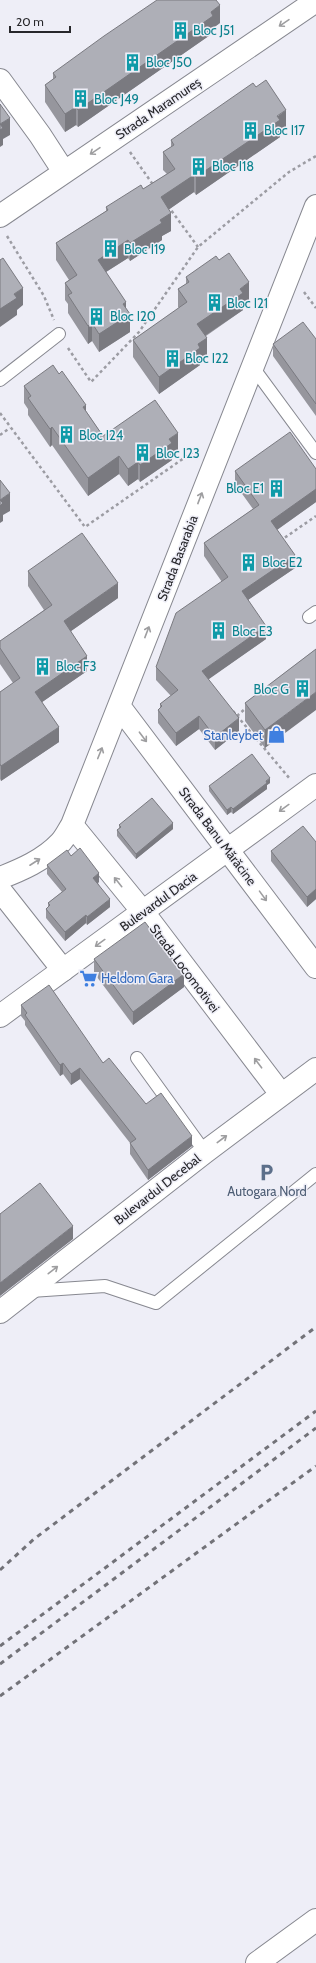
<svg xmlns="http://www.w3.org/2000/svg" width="316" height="1963" viewBox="0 0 316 1963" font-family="Cabin,sans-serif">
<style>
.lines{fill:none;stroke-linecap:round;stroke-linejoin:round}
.lane-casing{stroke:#878890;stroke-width:14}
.street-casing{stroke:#878890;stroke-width:24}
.primary-casing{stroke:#878890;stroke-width:24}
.path{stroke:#9c9ca3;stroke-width:2.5;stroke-dasharray:3 3;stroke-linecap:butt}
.lane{stroke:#fff;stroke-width:12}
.street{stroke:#fff;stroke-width:22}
.primary{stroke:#fff;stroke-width:22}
.rail{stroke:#727278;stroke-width:3;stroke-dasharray:5 5;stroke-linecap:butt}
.wall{fill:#96969d}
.shaded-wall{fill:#7a7a80}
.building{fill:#aeafb7;stroke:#7a7a80}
.oneway{stroke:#9e9ea0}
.labels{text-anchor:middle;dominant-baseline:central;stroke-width:3;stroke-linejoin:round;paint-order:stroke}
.culture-label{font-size:13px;fill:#0d838f;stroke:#eeeef7;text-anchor:start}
.street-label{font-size:13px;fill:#27272b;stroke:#eeeef7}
.shop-label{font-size:13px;fill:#366cbe;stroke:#eeeef7;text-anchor:end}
.service-label{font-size:13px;fill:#4e5e75;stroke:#eeeef7}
</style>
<rect width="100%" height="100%" fill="#eeeef7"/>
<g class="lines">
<defs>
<path id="lane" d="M252,366L316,453
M0,380L59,334
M309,617L316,612
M137,1058L205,1152
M31,1291L105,1286L156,1303L316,1174"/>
<path id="street" d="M0,80L40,135L64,172
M0,216L316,1
M119,706L316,967
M72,825L143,912L281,1094
M0,878C21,870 44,860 60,843C65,838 68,831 72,825L316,206
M0,890L63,970
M257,1963L316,1920"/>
<path id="primary" d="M0,1016L316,785
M0,1312L205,1152L316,1069"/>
</defs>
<use href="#lane" class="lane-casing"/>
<use href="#street" class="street-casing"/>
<use href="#primary" class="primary-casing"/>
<path class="path" d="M130,152L154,186
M168,206L198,247
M7,236L44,296L54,320
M304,292L316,308
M68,348L91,382L139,332L198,247L289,172L316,156
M0,413L85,527L197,449
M0,435L10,428
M280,541L316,516
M233,711L290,779
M237,716L246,708"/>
<use href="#lane" class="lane"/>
<use href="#street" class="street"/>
<use href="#primary" class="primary"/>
<path class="rail" d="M0,1570L34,1539L316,1327
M0,1646L316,1411
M0,1664L316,1428
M0,1696L316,1466"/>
</g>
<path class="wall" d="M220,23L213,28V33L78,127L76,125L65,132L45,102V85L53,79V73Z
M286,127L280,132V137L196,195L194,192L168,210L171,231L162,236V240L130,261L128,258L106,272L126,308L130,332L99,352L92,341L88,344L68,313V304L65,300V283L69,280L56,260V243L106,211V207L143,189L167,174L163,170V152L171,147V140Z
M186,277L249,300L243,304V310L206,336L207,355L200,360V365L159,394L133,357V340L179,308L178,307V289L186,284Z
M316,339V416L273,356V344Z
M24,386L86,411L103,436L178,450L172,455V460L140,482L138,479L128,486L119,474L88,496L52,445L50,447L28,415V409L24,403Z
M316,469V502L277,530L295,568L248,600L266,639L208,679L239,731L215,750L199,729L176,746L158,723V710L160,708V704L171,696L156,680V667L222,582L204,556V543L253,509L235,484V471Z
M28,571L118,598L71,631L87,671L42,702L59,742L1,781L0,779V692L13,683L0,664V641L44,610L28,586Z
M316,649L265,748L245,721V703Z
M270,783L267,785V789L233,814L231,812L227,815L209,791V786Z
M119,825L173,829L136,859L117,836V830L119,829Z
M316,842V899L307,907L271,861V851Z
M71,856L99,882L98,883L110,907L87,925L86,923L65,941L46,918V909L48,907V903L62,892L47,874V865Z
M94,959L184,987L133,1025L94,973Z
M21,1005L103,1063L146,1104L192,1146L148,1180L130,1154V1143L80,1079L71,1085L63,1074L60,1076L25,1025V1021L21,1016Z"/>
<path class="shaded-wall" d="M220,5V23L213,28V33L78,127V110Z
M76,107V125L65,132V114Z
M286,110V127L280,132V137L196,195V177Z
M10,118V135L3,139V145L0,147V124Z
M194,175V192L161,215V197Z
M171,213V231L162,236V240L130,261V243L160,220Z
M128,240V258L98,277V260Z
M249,282V300L243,304V310L197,341V324L240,289Z
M23,288V305L17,310V315L0,327V309L14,294Z
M126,302V317L130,314V332L99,352V334L123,304Z
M92,323V341L88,344V326Z
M207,338V355L200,360V365L159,394V377L198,344Z
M86,405V422L83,407Z
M52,427V445L50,447V429Z
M178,433V450L172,455V460L140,482V465L169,439Z
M119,456V474L88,496V478Z
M138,462V479L128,486V469Z
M316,489V502L271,534V521Z
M10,493V511L3,515V521L0,523V500Z
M295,555V568L242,604V591Z
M118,583V598L64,636V621Z
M266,626V639L202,684V671Z
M87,656V671L35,707V692Z
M316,692V710L265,748V730Z
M199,716V729L176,746V733Z
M239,718V731L215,750V737Z
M59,727V742L1,781V766Z
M270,778V783L267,785V789L233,814V809Z
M231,807V812L227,815V810Z
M173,823V829L136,859V854Z
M99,873V882L93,886V878Z
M316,889V899L307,907V897Z
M110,899V907L87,925V917Z
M86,915V923L65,941V932Z
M184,974V987L133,1025V1012Z
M63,1063V1074L60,1076V1065Z
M80,1068V1079L71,1085V1074Z
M192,1136V1146L148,1180V1170Z
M73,1226V1239L0,1296V1283Z"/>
<path class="building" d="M157,0H216L220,5L211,12L213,16L78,110L76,107L65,114L45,85L56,77L53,73L104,36Z
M266,80L286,110L277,116L280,120L196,177L194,175L161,197L171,213L160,220L162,223L130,243L128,240L98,260L126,302L123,304L130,314L99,334L92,323L88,326L68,295L72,293L65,283L77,275L56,243L108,210L106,207L141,185L143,189L175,169L163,152L174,145L171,140L253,83L256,87Z
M0,104L10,118L0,124L3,128L0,130Z
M229,253L249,282L240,289L243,293L197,324L207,338L198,344L200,348L159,377L133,340L187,302L178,289L189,282L186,277L216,256L219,260Z
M3,258L23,288L14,294L17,298L0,309V260Z
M303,322L316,339V404L273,344Z
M53,365L59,374L62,371L86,405L83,407L103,436L155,400L178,433L169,439L172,443L140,465L138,462L128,469L119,456L88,478L52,427L50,429L28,398L31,396L24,386Z
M290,432L316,469V489L271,521L295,555L242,591L266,626L202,671L239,718L215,737L199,716L176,733L158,710L162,706L160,704L178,690L156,667L176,613L228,577L204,543L259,505L235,471Z
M0,480L10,493L0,500L3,503L0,506Z
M82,533L118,583L64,621L87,656L35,692L59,727L1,766L0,764V692L20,678L0,648V641L52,605L28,571Z
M316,649V692L265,730L245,703Z
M252,754L270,778L266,781L267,783L233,809L231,807L227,810L209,786Z
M152,798L173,823L136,854L117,830L121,827L119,825Z
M303,826L316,842V889L307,897L271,851Z
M80,848L99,873L93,878L110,899L87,917L86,915L65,932L46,909L50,905L48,903L66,889L47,865L67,850L71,856Z
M145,922L184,974L133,1012L94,959Z
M49,985L103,1063L109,1058L146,1104L161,1093L192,1136L148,1170L130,1143L136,1139L80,1068L71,1074L63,1063L60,1065L25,1015L27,1013L21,1005Z
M40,1183L73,1226L0,1283V1214Z"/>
<defs><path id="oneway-shaft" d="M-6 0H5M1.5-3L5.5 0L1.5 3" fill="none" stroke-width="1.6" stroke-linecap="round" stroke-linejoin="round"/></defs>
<g class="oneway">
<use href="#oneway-shaft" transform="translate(284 23) rotate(146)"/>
<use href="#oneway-shaft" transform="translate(95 151) rotate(146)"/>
<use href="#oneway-shaft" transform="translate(200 498) rotate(-69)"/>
<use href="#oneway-shaft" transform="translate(147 632) rotate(-69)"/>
<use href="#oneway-shaft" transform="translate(143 737) rotate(53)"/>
<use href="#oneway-shaft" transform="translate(100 753) rotate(-68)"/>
<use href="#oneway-shaft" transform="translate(284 808) rotate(144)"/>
<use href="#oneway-shaft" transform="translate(35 862) rotate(-33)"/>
<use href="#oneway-shaft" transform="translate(118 882) rotate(-129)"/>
<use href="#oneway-shaft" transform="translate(263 896) rotate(54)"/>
<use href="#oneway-shaft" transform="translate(100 943) rotate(144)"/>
<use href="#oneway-shaft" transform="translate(258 1063) rotate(-127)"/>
<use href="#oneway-shaft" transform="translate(222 1139) rotate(-37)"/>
<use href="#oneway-shaft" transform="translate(53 1270) rotate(-38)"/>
</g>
<defs>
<symbol id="building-bare" viewBox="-9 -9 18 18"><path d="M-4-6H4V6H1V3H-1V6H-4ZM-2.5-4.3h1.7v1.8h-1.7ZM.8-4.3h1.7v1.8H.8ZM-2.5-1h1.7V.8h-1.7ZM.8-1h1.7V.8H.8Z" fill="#0f9aa8" stroke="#eeeef7" stroke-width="2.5" paint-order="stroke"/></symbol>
<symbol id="shop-bare" viewBox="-9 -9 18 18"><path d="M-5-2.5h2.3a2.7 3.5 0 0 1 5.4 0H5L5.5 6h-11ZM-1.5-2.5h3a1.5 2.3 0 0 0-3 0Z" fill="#3f7fe0" stroke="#eeeef7" stroke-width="2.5" paint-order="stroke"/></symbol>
<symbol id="supermarket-bare" viewBox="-9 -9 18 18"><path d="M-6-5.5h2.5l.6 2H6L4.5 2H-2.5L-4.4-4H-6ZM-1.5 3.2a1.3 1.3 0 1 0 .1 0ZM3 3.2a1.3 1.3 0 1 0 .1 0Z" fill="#3f7fe0" stroke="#eeeef7" stroke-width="2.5" paint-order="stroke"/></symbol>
<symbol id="parking-bare" viewBox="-9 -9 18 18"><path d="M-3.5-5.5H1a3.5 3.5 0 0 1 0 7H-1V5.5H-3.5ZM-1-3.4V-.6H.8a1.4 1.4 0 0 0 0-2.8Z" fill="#5c6f8a" stroke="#eeeef7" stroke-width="2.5" paint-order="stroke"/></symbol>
</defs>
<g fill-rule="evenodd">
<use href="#building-bare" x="168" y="18" width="25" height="25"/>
<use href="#building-bare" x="120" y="50" width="25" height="25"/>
<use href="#building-bare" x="68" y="86" width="25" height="25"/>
<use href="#building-bare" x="238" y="118" width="25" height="25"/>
<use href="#building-bare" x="186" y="154" width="25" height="25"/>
<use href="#building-bare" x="98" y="236" width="25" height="25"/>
<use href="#building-bare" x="202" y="290" width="25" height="25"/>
<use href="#building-bare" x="84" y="304" width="25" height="25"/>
<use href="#building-bare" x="160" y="346" width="25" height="25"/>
<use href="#building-bare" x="54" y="422" width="25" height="25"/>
<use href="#building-bare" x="130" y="440" width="25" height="25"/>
<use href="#building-bare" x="264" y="476" width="25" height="25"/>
<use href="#building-bare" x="236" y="550" width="25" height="25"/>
<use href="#building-bare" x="206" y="618" width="25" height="25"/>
<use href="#building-bare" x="30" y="654" width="25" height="25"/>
<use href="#building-bare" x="290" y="676" width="25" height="25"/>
<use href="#shop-bare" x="264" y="722" width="25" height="25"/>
<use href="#supermarket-bare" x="76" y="966" width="25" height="25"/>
<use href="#parking-bare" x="254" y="1160" width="25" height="25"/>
</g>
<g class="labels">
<g class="culture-label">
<text x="193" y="30">Bloc J51</text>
<text x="146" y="62">Bloc J50</text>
<text x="94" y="99">Bloc J49</text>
<text x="264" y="130">Bloc I17</text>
<text x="212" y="166">Bloc I18</text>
<text x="124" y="249">Bloc I19</text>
<text x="227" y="303">Bloc I21</text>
<text x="110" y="316">Bloc I20</text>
<text x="185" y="358">Bloc I22</text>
<text x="79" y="435">Bloc I24</text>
<text x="156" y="453">Bloc I23</text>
<text x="264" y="488" text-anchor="end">Bloc E1</text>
<text x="262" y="562">Bloc E2</text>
<text x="232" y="631">Bloc E3</text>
<text x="56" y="666">Bloc F3</text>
<text x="289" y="689" text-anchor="end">Bloc G</text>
</g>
<g class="street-label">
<text transform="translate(158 108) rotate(-34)">Strada Maramureș</text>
<text transform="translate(177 558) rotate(-69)">Strada Basarabia</text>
<text transform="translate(218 836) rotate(53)">Strada Banu Mărăcine</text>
<text transform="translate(158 901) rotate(-36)">Bulevardul Dacia</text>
<text transform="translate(185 968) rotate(53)">Strada Locomotivei</text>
<text transform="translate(157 1189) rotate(-38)">Bulevardul Decebal</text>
</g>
<g class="shop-label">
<text x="263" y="735">Stanleybet</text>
<text x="101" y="978" text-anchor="start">Heldom Gara</text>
</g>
<g class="service-label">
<text x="267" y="1191">Autogara Nord</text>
</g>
</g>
<path d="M10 26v6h60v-6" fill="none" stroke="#27272b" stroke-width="2"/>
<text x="16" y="26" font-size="12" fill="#27272b" stroke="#eeeef7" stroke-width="3" paint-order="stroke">20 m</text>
</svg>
